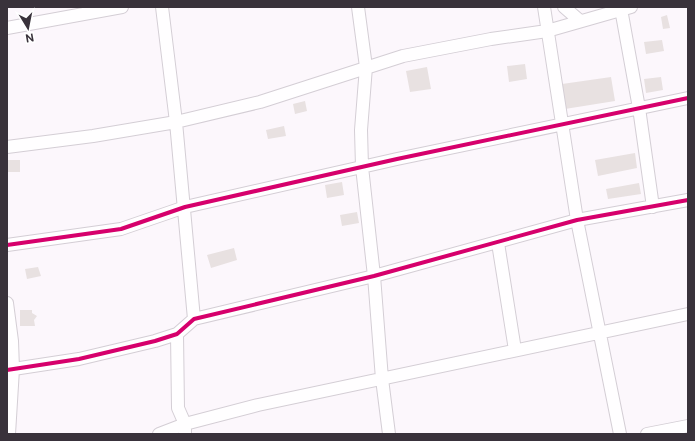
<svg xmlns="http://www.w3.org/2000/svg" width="695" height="441" viewBox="0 0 695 441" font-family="'Public Sans',sans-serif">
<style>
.building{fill:#e8e1e1}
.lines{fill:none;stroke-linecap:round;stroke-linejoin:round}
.minor-casing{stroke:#d4ced5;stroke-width:14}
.minor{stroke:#fffeff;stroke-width:12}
.cycleway-casing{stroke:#fff;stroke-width:6}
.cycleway{stroke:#d6006c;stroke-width:4}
</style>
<rect width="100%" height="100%" fill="#fcf7fc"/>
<path class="building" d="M667,15L670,28L663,29L661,17Z
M662,40L664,51L646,54L644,42Z
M525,64L527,79L509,82L507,66Z
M427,67L431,89L410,92L406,71Z
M611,77L615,101L565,109L562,84Z
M661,77L663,90L646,93L644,79Z
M305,101L307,111L295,114L293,104Z
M284,126L286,136L268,139L266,130Z
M635,153L637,168L598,176L595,160Z
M7,160H20V172H7Z
M342,182L344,195L327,198L325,185Z
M639,183L641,194L608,199L606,189Z
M357,212L359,223L342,226L340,215Z
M234,248L237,260L211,268L207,255Z
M38,267L41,276L27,279L25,269Z
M20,310H32V313L37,316L34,320L35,326H20Z"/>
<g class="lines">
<defs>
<path id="minor" d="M162,7L176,122L194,319
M358,7L366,67L361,130L362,167L374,276L382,379L389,434
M544,7L577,220L620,434
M564,7L579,20
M621,9L639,108L653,207
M7,28L122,7
M7,147L93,136L176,122L260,102L403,56L491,39L547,31L631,7
M498,243L515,350
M7,245L121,229L185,207L397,159L688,98
M7,303L12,341L13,369L9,434
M177,334L178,408L185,424V434
M7,370L79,359L155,341L177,334L194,319L374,276L577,220L688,200
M159,434L185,424L258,405L688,314
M647,434L688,426"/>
</defs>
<use href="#minor" class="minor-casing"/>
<use href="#minor" class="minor"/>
<defs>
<path id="cycleway" d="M7,245L121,229L185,207L397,159L688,98
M7,370L79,359L155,341L177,334L194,319L374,276L577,220L688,200"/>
</defs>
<use href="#cycleway" class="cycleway-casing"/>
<use href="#cycleway" class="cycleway"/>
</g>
<rect width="695" height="441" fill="none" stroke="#39323b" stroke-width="16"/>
<g transform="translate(28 28) rotate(170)" stroke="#ffffff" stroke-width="3" paint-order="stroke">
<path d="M0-3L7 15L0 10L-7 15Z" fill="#39323b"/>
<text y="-6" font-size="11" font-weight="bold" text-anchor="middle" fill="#39323b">N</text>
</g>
</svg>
